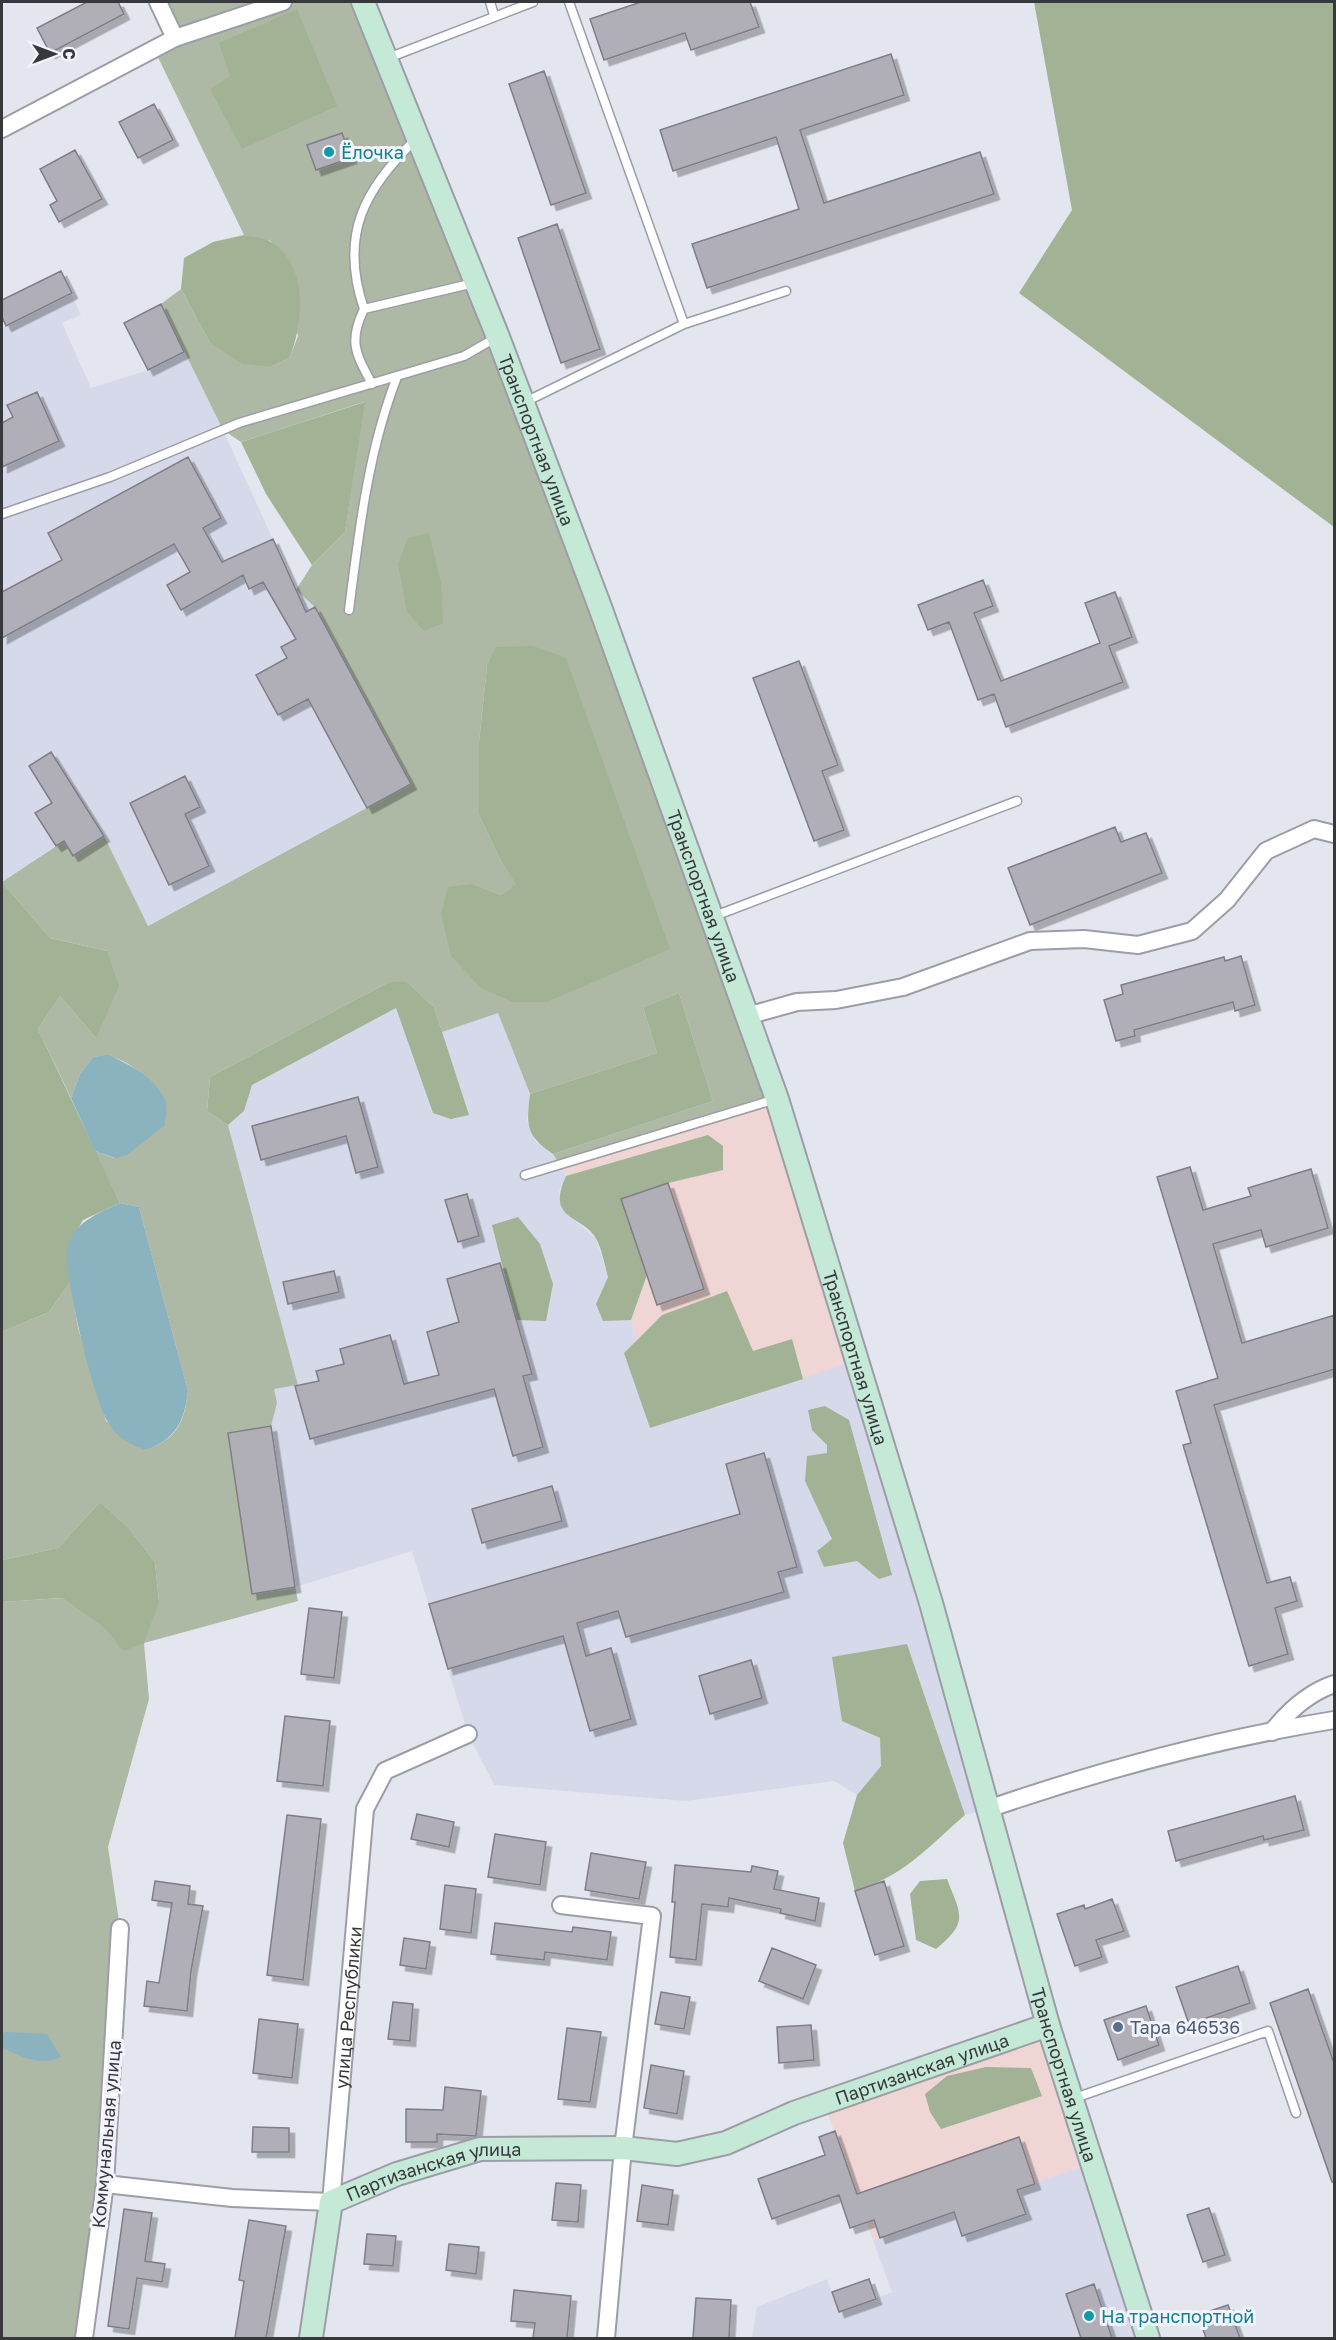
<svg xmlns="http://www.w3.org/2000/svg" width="1336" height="2340" viewBox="0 0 1336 2340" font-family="'Golos Text',sans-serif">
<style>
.commercial{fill:#f0d5d5}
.built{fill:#d6d9ea}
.green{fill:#adb9a4;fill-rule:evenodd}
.forest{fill:#a1b394}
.water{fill:#8ab2bf}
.building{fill:#b0aeb7;stroke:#807d86;stroke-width:1.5;filter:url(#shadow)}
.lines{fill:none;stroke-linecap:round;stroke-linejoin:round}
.service-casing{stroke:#9c9da6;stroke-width:11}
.minor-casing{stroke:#9c9da6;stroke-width:20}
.secondary-casing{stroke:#9c9da6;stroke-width:26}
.service{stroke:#fff;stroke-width:8}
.minor{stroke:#fff;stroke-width:16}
.secondary{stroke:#c5e9d7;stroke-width:22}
.culture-dot{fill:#0f9aa8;stroke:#f2f3fd;stroke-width:2}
.service-dot{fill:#5c6f8a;stroke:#f2f3fd;stroke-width:2}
.labels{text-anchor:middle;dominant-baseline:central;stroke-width:6;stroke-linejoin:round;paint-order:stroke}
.culture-label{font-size:18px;fill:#0d838f;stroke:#f2f3fd;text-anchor:start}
.street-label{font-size:18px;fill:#37383c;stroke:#f2f3fd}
.service-label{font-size:18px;fill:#4e5e75;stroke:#f2f3fd;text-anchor:start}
</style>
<defs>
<filter id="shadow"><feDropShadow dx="5.5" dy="5.5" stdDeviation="0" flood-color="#0004"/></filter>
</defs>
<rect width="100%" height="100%" fill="#e4e6ef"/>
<path class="commercial" d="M777,1099L857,1360L803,1379L791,1339L753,1352L662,1315L636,1341L631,1320L647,1275L621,1199L668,1183L708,1136L566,1176L559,1164Z
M1048,2025L1092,2163L873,2240L824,2103Z"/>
<path class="built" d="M61,271L81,315L62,323L91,388L148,370L124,323L161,304L223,430L296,590L315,607L411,784L147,926L73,856L63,841L2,882V329L6,326L2,317V300Z
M396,1007L406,1032L468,1115L442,1032L498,1012L530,1094L527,1120L535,1141L553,1154L566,1176L559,1192L563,1211L596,1238L608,1277L596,1304L603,1320H631L636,1341L624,1353L716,1408L857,1360L988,1809L965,1815L907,1645L842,1720L880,1738L881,1766L857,1795L834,1781L686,1801L494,1785L468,1734L412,1551L295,1587L252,1594L228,1433L271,1426L274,1389L298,1385L228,1125L244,1111L252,1085Z
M1092,2163L1148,2338H752L757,2307L827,2279L839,2312L892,2292L873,2240Z"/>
<path class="green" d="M158,2H363L777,1099L559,1164L553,1154L713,1101L679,993L643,1007L657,1053L530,1094L498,1013L442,1032L434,1007L407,982H389L210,1077L207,1111L228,1125L298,1385L274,1389L277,1403L271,1426L228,1433L253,1594L295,1587L298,1601L144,1643L149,1699L108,1847L120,1928L84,2338H2V1602L62,1598L107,1629L159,1602L155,1562L129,1528L100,1502L58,1548L2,1560V1332L49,1312L70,1282L78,1328L106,1421L147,1450C178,1437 184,1423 188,1391L139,1207L120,1203L95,1151L114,1158L151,1082C132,1066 119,1053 93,1057L80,1074L71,1098L38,1029L60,996L96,1038L107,951L50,938L2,882L64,841L74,856L104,836L148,926L411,784L315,607L296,590L312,565L345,532L364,402L241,442L223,430L161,304L181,289L210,343L271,367L290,357L298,336L271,241L244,235L154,49L175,37ZM341,133L351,158L316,170L307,145ZM487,666L547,1002L473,884L501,895L517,884L501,861L479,815V742Z"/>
<path class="forest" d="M1034,2H1334V527L1019,293L1072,210Z
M297,9L337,106L242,149L210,89L230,76L219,43Z
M244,235C252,237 264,237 271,242C309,265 303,322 290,357L271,367L243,364L210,343L181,289L184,258L213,242Z
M365,402L345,532L312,565L266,494L241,442Z
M429,533L441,583L443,623L424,631L407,612L398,564L408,538Z
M533,646L566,658L670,949L547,1002H513L481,988L451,956L441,914L448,887L473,884L501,895L516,884L501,861L479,815V742L487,666L496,647Z
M2,882L50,938L107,951L119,986L96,1038L60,996L38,1029L120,1203L83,1220L67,1249L70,1282L49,1312L2,1332Z
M389,982H407L434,1007L469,1115L451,1119L433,1113L396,1008L252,1085L244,1111L228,1125L207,1111L210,1077Z
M679,993L713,1101L553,1154C526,1136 526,1125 530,1094L657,1053L643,1007Z
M708,1135L723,1146V1170L668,1183L621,1199L647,1275L631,1320L603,1321L596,1304L608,1277C605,1266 602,1251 597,1240C583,1214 545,1222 566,1176Z
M518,1217L540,1244L553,1284L546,1321L516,1320L492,1225Z
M727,1291L753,1351L792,1339L803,1379L650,1428L624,1353L662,1315Z
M825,1406L849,1420L892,1575L879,1579L857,1561L824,1567L817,1551L832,1539L805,1481L807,1456L827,1453V1445L812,1430L808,1410Z
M100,1502L129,1528L155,1562L159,1602L144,1643L123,1651L106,1629L62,1598L2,1602V1560L58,1548Z
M907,1644L965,1815C926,1849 905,1875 855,1891L843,1843L857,1795L881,1766L880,1738L842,1721L832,1657Z
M947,1879C961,1915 969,1922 936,1949L916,1940L910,1894L920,1881Z
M986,2067L1031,2068L1042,2096L941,2129L930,2112L925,2094L947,2076Z"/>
<path class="water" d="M108,1055C129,1064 156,1078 165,1100C168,1107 165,1118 165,1125L127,1155L115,1158L95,1151L71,1098L80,1074L93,1057Z
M120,1203L139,1207L188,1391C184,1422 177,1437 147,1450C129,1444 118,1439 108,1422C94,1401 63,1273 67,1249C73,1222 99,1213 120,1203Z
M7,2032L47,2034L61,2057C41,2067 21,2056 2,2048V2033Z"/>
<path class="building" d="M87,2H118L124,14L50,53L37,28Z
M641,2H750L759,27L691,50L685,33L604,60L590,19Z
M891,54L904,95L800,130L824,203L980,152L994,194L707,288L692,244L799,209L776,137L673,171L660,130Z
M544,71L586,193L551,205L509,84Z
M154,104L173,140L138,158L119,122Z
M342,133L351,158L316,170L307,145Z
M75,150L102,199L59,222L50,205L57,201L40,169Z
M557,224L600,349L561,363L518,238Z
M61,271L72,293L6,326L2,317V300Z
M161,304L184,352L148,370L124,323Z
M37,392L59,441L2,467V423L13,417L7,405Z
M188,457L221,518L203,528L222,562L273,539L306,612L315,607L411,784L367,808L308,699L278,715L256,675L287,658L281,647L296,639L263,582L249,589L243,575L181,610L167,585L190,572L174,544L2,638V592L62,560L48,533Z
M983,580L993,606L974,613L1001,681L1100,643L1085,603L1115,592L1132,637L1109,646L1123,682L1006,727L994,694L978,700L949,622L928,630L918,605Z
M799,661L838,765L822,771L844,830L814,841L753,678Z
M51,752L104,836L73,856L64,841L56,846L35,813L52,803L29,766Z
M185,776L200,807L185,814L209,866L169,885L130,803Z
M1115,827L1121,842L1146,833L1162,873L1030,925L1008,868Z
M1241,956L1255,1005L1235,1011L1233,1002L1134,1030L1135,1036L1116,1041L1104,1000L1123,994L1121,985L1224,957L1225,961Z
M358,1097L378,1167L356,1173L346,1136L261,1160L252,1126Z
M1190,1167L1203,1210L1251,1196L1248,1188L1311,1169L1328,1228L1266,1247L1261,1230L1213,1244L1242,1343L1335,1315V1369L1214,1405L1267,1583L1290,1577L1297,1601L1275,1608L1288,1654L1249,1666L1183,1445L1191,1443L1176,1391L1218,1378L1157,1177Z
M668,1183L704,1289L657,1305L621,1199Z
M467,1194L479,1236L458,1242L445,1200Z
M500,1263L532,1374L523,1376L543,1447L513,1456L494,1389L310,1439L295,1386L319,1381L316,1371L344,1364L340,1349L390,1335L404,1384L439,1375L427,1332L459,1322L447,1279Z
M334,1271L339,1292L288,1304L283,1282Z
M271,1426L295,1587L252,1594L228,1433Z
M764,1453L797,1567L778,1572L784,1592L626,1637L618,1611L577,1623L586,1656L611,1648L631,1719L590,1731L563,1636L448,1669L429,1604L740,1514L726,1464Z
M552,1486L562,1521L482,1543L472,1509Z
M309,1608L342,1612L334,1678L301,1674Z
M751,1660L762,1698L710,1714L699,1676Z
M285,1716L330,1721L323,1786L277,1781Z
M1295,1796L1304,1830L1264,1840L1263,1836L1176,1861L1168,1831Z
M417,1814L454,1822L449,1847L411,1839Z
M287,1815L321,1819L303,1980L267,1975Z
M495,1834L546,1842L540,1885L488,1877Z
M591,1853L646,1862L639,1899L585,1890Z
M675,1865L751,1872L752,1866L778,1871L774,1889L819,1898L815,1921L780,1913L781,1909L729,1898L728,1907L702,1904L696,1960L670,1957L675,1902H672Z
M155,1881L190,1886L188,1904L203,1906L191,1971L187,2011L144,2006L147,1981L159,1983L172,1903L152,1900Z
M884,1881L904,1946L875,1955L855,1891Z
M445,1885L476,1889L471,1933L440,1929Z
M1112,1899L1124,1931L1096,1940L1102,1957L1075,1966L1057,1914L1084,1905L1085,1909Z
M495,1923L572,1932L573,1927L611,1932L607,1960L545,1952L544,1960L491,1954Z
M404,1938L430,1942L426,1969L400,1965Z
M772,1948L816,1965L803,1999L759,1981Z
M1238,1966L1250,2003L1189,2024L1176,1987Z
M1308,1989L1335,2066V2182H1332L1270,2003Z
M661,1992L690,1997L684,2029L655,2024Z
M393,2002L413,2004L410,2041L388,2039Z
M1146,2006L1159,2045L1118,2060L1104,2020Z
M259,2019L298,2024L292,2078L253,2073Z
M811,2025L814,2060L779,2063L777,2027Z
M567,2028L601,2032L590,2102L558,2099Z
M651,2065L684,2071L677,2114L644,2108Z
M445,2087L481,2091L476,2136L437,2134V2142H406V2109L443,2110Z
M253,2127L289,2128V2152H252Z
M835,2131L857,2194L1019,2137L1035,2184L1017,2190L1026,2214L962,2236L954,2212L880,2238L874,2220L850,2228L839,2195L772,2219L758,2179L825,2155L819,2137Z
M556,2183L581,2185L578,2222L552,2220Z
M642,2185L673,2190L668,2225L637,2221Z
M1209,2208L1225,2255L1203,2262L1187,2215Z
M124,2209L152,2213L145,2261L165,2264L162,2282L137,2278L129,2329L108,2326Z
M249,2220L286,2226L266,2338H235L244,2281L239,2280Z
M367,2234L396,2236L393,2266L364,2264Z
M449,2244L479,2247L476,2274L446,2270Z
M869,2279L876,2299L839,2312L832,2292Z
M1094,2284L1112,2338H1081L1066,2294Z
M514,2290L571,2296L567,2338H533L535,2323L511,2321Z
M696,2298L731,2300L729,2338H693Z
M1228,2305L1240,2338H1206L1198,2315Z"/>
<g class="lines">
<defs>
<path id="service" d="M490,2L494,15
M569,2L684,324L786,291
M388,58L533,2
M417,138C364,189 339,235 364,309L474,283
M364,309C348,342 356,354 372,384
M523,403L684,324
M2,514L110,477L239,423L464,356L497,337
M349,610C359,532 368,451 397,377
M712,917L1017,801
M525,1175L776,1099
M1072,2099L1268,2031L1296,2113"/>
<g id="minor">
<path d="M158,2L175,38"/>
<path d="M2,129L175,38L283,2"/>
<path d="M747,1016L797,1002L836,1000L903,987L1030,941L1084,939L1138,945L1192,931L1227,900L1266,851L1314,829L1334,834"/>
<path d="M1272,1732C1289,1710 1308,1693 1334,1684"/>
<path d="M988,1809C1101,1770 1217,1739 1334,1720"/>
<path d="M561,1905L652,1916L623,2148L606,2338"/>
<path id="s1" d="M105,2184L232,2198L331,2202L365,1809L385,1771L468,1734"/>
<path d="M84,2338L105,2184L120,1928"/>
</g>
<g id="secondary">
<path id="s2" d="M363,2L498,337L600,607L777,1099L931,1603L1048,2025L1148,2338"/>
<path id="s3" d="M311,2338L331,2202L397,2174L480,2149L623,2148L677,2154L726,2143L794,2113L1048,2025"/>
</g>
</defs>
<use href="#service" class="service-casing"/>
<use href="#minor" class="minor-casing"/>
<use href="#secondary" class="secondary-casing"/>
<use href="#service" class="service"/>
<use href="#minor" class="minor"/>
<use href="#secondary" class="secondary"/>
</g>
<g class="culture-dot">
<circle cx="329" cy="152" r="6"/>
<circle cx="1089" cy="2316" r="6"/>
</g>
<circle class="service-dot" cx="1118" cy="2027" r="6"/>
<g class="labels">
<g class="culture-label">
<text x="341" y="152">Ёлочка</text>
<text x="1101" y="2316">На транспортной</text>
</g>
<g class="street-label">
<text stroke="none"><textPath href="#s2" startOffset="471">Транспортная улица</textPath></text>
<text stroke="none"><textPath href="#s2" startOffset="957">Транспортная улица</textPath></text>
<text stroke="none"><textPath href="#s2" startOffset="1443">Транспортная улица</textPath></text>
<text stroke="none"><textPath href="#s1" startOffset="422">улица Республики</textPath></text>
<text stroke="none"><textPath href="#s3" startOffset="753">Партизанская улица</textPath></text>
<text stroke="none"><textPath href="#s2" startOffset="2190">Транспортная улица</textPath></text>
<text transform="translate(106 2134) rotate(-85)">Коммунальная улица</text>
<text stroke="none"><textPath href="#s3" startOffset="246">Партизанская улица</textPath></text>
</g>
<g class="service-label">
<text x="1130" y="2027">Тара 646536</text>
</g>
</g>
<rect width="1336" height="2340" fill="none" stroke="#37383c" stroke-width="6"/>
<g transform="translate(54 54) rotate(90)" stroke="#f2f3fd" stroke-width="4.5" paint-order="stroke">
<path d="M0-4.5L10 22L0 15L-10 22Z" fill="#37383c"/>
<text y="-9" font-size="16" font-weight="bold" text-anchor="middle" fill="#37383c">С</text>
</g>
</svg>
